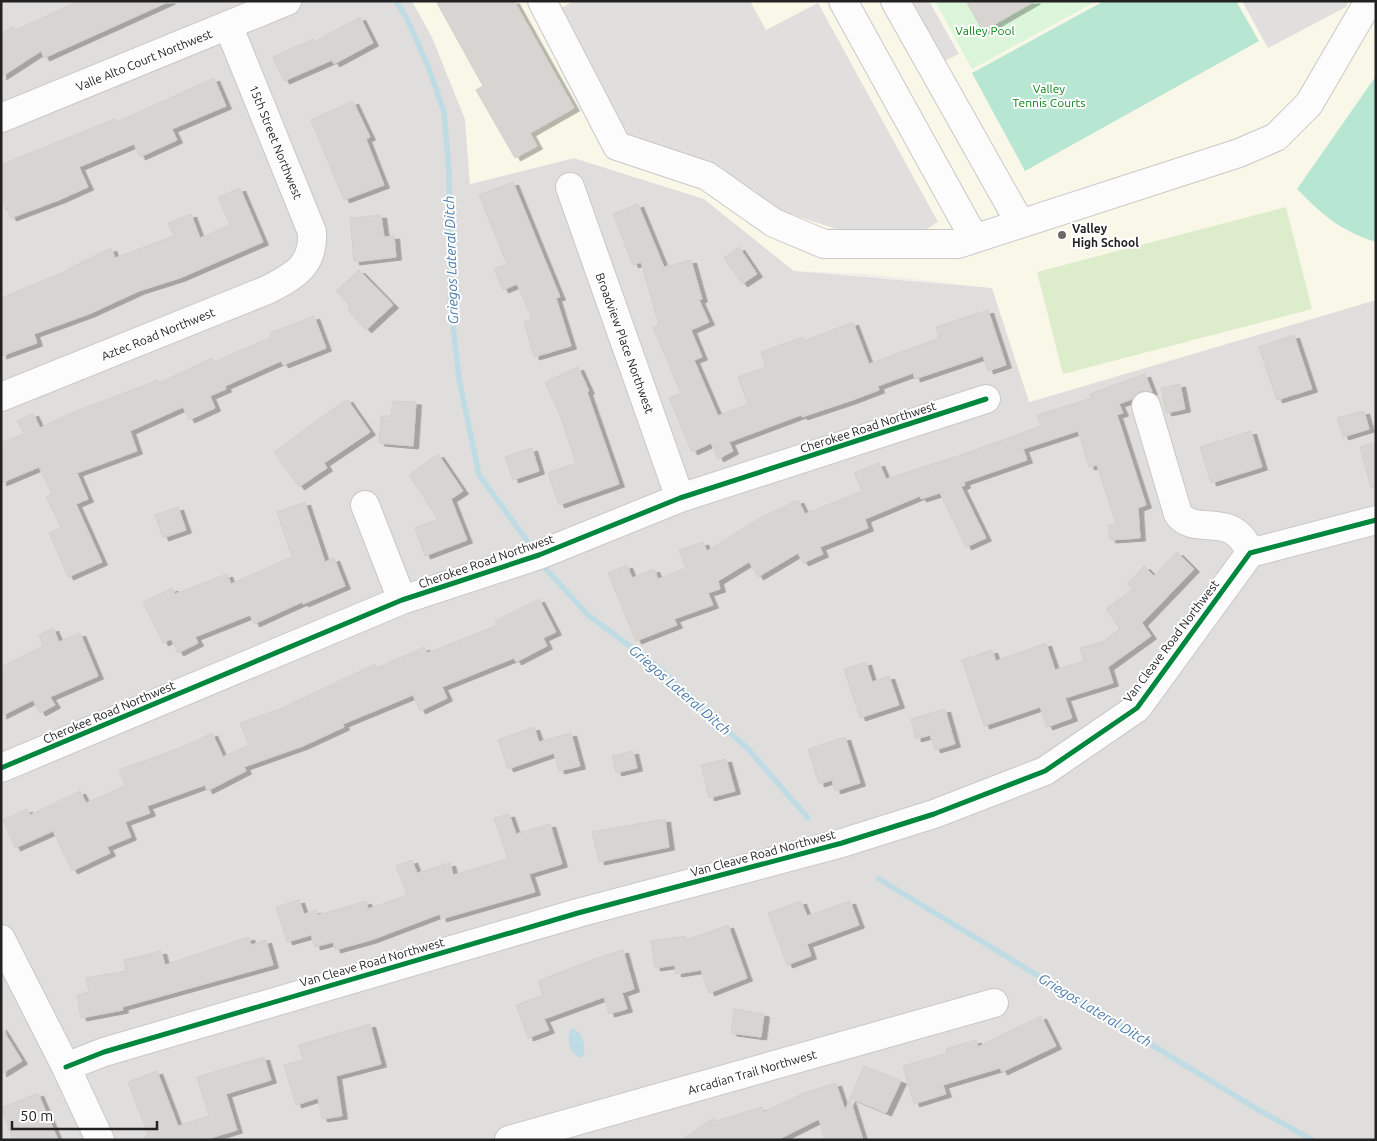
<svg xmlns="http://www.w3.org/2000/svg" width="1377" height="1141" viewBox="0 0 1377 1141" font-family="Ubuntu,sans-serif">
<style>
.residential{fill:#dfdedc}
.education{fill:#f8f7e8}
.grass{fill:#ddeccb}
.park{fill:#daf5da}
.pitch{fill:#b7e6d2}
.parking{fill:#e0dfde}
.water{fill:#bfdbe3}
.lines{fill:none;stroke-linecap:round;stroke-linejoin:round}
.stream{stroke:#bfdbe3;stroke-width:5.5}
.building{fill:#d7d4d2;stroke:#d3d0cc;filter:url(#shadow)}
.minor-casing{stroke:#c9c8c7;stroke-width:30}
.minor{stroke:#fdfcfc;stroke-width:28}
.cycleway-casing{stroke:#fff;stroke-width:8}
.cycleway{stroke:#00873e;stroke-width:5}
.poi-dot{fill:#6a6968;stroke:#fff;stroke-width:2}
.labels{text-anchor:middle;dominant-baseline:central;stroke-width:4;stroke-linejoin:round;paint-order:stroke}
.park-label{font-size:12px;fill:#0c8416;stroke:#fff}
.street-label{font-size:12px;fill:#222;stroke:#fff}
.poi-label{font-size:12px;font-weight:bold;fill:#222;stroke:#fff;text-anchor:start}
.water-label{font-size:14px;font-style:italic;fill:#4a7aab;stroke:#fff}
</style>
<defs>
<filter id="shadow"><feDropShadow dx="5.5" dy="3" stdDeviation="0" flood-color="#0004"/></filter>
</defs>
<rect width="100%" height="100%" fill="#f0eeeb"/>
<path class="residential" d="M1,1H412L432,37L465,119L470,184L574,158L704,199L794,271L992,288L1030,402L1376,300V1140H1Z"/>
<path class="education" d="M412,1H1376V300L1029,402L992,288L868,274L794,271L704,199L574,158L470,184L465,119L432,37Z"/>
<path class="grass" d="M1286,207L1312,309L1063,374L1037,272Z"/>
<path class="park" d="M935,1H1092L1093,3L972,69Z"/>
<path class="pitch" d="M1104,1H1236L1259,41L1025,171L972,73Z
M1376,76V242C1339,230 1324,216 1297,189Z"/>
<path class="parking" d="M574,1H750L766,30L818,3L938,222L912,238L861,237L784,212L709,167L632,144L558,10Z
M908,1H929L959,54L942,62Z
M1242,1H1349L1346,7L1268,48Z"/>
<path class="water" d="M572,1028C583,1032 585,1044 584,1055L581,1058C569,1054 565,1037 572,1028Z"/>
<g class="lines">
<path class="stream" d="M396,1L407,19L428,66L444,112L449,172L450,298L459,379L479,475L528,542
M546,569L588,615L658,667L749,750L808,818
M879,879L1257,1109L1312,1140"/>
</g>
<path class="building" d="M79,1H170L44,58L41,51L1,77V34L13,26L16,30Z
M436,1H514L574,108L530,133L537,146L515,158L476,90L483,86Z
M966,1H1035L983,31Z
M360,17L373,43L334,64L332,60L284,81L273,57L313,39L314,42Z
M214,78L226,106L172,129L177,140L140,157L134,144L79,167L88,187L59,200L11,218L5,205L1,207V165L115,119L117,122Z
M353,101L370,137L366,139L384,185L344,200L311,120Z
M513,182L560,297L556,298L571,346L534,357L524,322L532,319L517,284L503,290L494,269L507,264L479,195Z
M240,188L263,242L180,278L139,291L89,314L34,334L37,343L1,356V298L69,270L68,269L111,248L115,258L174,236L168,223L191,214L200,238L230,225L218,197Z
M638,204L664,267L691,260L702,299L699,300L709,322L691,330L702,357L694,360L718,416L748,404L738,377L766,367L761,352L803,337L804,341L853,322L869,364L939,338L936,327L988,310L1006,365L988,371L983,356L915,379L913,373L878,386L879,390L850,401L802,417L801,415L729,442L733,451L718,459L711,443L692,452L669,398L681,393L653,327L659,325L641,262L633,265L613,214Z
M381,215L384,237L394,236L396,257L354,262L350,218Z
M739,247L757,274L742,284L724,258Z
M359,270L393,305L366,330L347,309L350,306L336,291Z
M314,316L326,348L283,365L281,361L225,386L226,389L210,396L215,408L189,420L183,407L130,431L137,451L77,473L88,499L76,504L102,562L68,577L49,533L61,527L46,497L52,494L39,467L1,483V443L24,434L17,421L33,413L40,428L67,415L158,380L159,383L212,358L214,362L272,337L270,333Z
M1294,335L1312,389L1277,400L1259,347Z
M578,367L589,391L587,392L619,484L559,505L548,473L576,463L561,418L545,382Z
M1145,374L1152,392L1141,391L1132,399L1119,404L1123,413L1117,415L1146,505L1138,508L1140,538L1110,540L1108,525L1116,524L1097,465L1089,467L1078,431L1023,449L1027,460L964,482L965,485L961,487L986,538L966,547L940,493L921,499L920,496L865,519L868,528L820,547L823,554L803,563L798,553L758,577L749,562L718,581L720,589L708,593L713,605L674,619L677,625L636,641L608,573L627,565L632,578L654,569L658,579L686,568L679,550L703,542L707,551L760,518L798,500L805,514L862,491L854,473L879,463L886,479L964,454L1041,426L1037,415L1092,398L1090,394Z
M1180,384L1185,409L1166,413L1161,388Z
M347,399L370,432L324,463L327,468L299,487L274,452Z
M393,401L416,402L413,446L379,443L381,416H391Z
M1364,411L1369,429L1343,437L1337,418Z
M1251,431L1262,467L1211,483L1200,447Z
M1376,442V488H1371L1360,447Z
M532,448L539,471L513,480L505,457Z
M438,454L463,491L451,499L467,540L425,556L415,528L438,519L409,475Z
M305,502L325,562L334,558L345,586L303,604L302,602L254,624L250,615L195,637L198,643L178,653L171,639L163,643L143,602L172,588L175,594L227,574L231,584L292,557L277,512Z
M178,507L186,530L163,538L155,515Z
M1177,552L1194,569L1142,623L1151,636L1108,667L1113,683L1065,698L1072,718L1047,727L1040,707L984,726L962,660L992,650L996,661L1046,643L1055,670L1084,661L1080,648L1104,641L1120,629L1106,609L1133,589L1127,584L1144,566L1154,576Z
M539,599L556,632L543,638L547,646L516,662L514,658L442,687L447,698L420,711L413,695L343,724L344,727L303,746L244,767L246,771L207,791L205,785L147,806L150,813L125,822L131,837L107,847L110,853L72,871L53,831L15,848L3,820L27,809L30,815L80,791L86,803L125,786L119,770L185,746L212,733L223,757L249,745L240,723L280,709L375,664L377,668L424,647L427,653L498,625L495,621Z
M53,628L59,642L80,633L98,676L50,697L55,705L40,713L33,700L1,716V667L43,646L39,635Z
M866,662L872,682L889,676L899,705L860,718L844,669Z
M945,709L955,744L935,750L930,735L916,739L911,719Z
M534,727L539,742L571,733L580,766L559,771L554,753L508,769L498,740Z
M845,737L860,783L835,791L832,780L819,784L808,749Z
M633,751L637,768L616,773L612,756Z
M726,759L735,791L709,798L701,765Z
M509,814L516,834L550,824L562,864L529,874L535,892L441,919L440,914L371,940L335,950L333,942L315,947L311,935L287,942L276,907L299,900L304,914L316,910L318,915L366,901L368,909L407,895L396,866L412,860L417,873L450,863L453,875L508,859L494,818Z
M665,819L669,847L599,862L592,832Z
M801,901L807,916L850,901L859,925L807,944L811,956L787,965L768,913Z
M728,925L747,978L709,993L701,970L676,974L675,965L655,968L651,941L686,936V940Z
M249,937L251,945L266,940L273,965L122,1007L123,1010L81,1018L77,995L89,992L86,978L126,971L124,960L161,951L165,965Z
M623,950L634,989L622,993L627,1009L609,1014L604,997L544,1019L549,1030L528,1038L516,1005L543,995L538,981L594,959Z
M734,1009L764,1014L761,1037L731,1033Z
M1041,1016L1056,1046L1002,1072L1000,1068L943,1085L946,1094L914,1104L903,1066L947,1053L946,1049L976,1040L978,1047Z
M370,1024L381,1064L336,1076L342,1116L322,1119L318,1098L296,1105L284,1065L303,1060L299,1045Z
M1,1027L22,1061L1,1074Z
M264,1057L271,1080L226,1094L237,1130L204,1140H145V1136L148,1135L128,1082L157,1071L178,1126L209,1116L197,1077Z
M864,1066L901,1081L886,1113L850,1098Z
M836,1083L845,1110L850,1099L863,1140H825L819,1119L777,1140H681L714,1118L716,1121L762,1107L764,1112L804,1093Z
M38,1093L58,1140H13L1,1108Z"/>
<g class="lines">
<defs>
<path id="minor" d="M542,1L617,146L707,176L774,223L824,244H958L1239,153L1276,137L1309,104L1369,1
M843,1L974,238
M895,1L1020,223
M1,118L287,1
M570,187L680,498
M1,397L267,290C294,276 314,266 312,232L228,25
M1146,406L1178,514C1196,538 1233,508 1250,553
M365,505L402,600
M1,768L402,600L539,555L680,498L986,399
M1,939L66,1067L100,1140
M66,1067L104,1052L578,913L842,843L934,814L1045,771L1137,708L1250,553L1376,520
M509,1140L994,1003"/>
</defs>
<use href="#minor" class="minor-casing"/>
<use href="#minor" class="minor"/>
<defs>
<path id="cycleway" d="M1,768L402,600L539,555L680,498L986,399
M66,1067L104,1052L578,913L842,843L934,814L1045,771L1137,708L1250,553L1376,520"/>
</defs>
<use href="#cycleway" class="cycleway-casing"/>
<use href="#cycleway" class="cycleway"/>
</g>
<circle class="poi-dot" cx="1062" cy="235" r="5"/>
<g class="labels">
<g class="park-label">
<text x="985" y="30">Valley Pool</text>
<text x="1049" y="88">Valley<tspan x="1049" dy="14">Tennis Courts</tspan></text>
</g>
<g class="street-label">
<text transform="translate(144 60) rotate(-22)">Valle Alto Court Northwest</text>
<text transform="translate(276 142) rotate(68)">15th Street Northwest</text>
<text transform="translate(158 334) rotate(-22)">Aztec Road Northwest</text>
<text transform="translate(625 343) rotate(70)">Broadview Place Northwest</text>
<text transform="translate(868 427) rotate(-18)">Cherokee Road Northwest</text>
<text transform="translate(486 561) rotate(-19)">Cherokee Road Northwest</text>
<text transform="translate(1171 641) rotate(-53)">Van Cleave Road Northwest</text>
<text transform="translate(109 712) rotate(-23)">Cherokee Road Northwest</text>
<text transform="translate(763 853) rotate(-15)">Van Cleave Road Northwest</text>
<text transform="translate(372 962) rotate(-16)">Van Cleave Road Northwest</text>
<text transform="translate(752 1072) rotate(-16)">Arcadian Trail Northwest</text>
</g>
<g class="poi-label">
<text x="1072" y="228">Valley<tspan x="1072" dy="14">High School</tspan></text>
</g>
<g class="water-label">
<text transform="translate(451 260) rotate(-92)">Griegos Lateral Ditch</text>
<text transform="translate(680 690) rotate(41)">Griegos Lateral Ditch</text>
<text transform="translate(1095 1010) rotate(31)">Griegos Lateral Ditch</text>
</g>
</g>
<rect width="1377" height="1141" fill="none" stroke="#222222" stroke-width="5"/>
<path d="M12 1121v8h145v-8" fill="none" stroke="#222222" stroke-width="2.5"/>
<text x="20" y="1121" font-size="15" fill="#222222" stroke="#ffffff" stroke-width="4" paint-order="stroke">50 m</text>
</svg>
